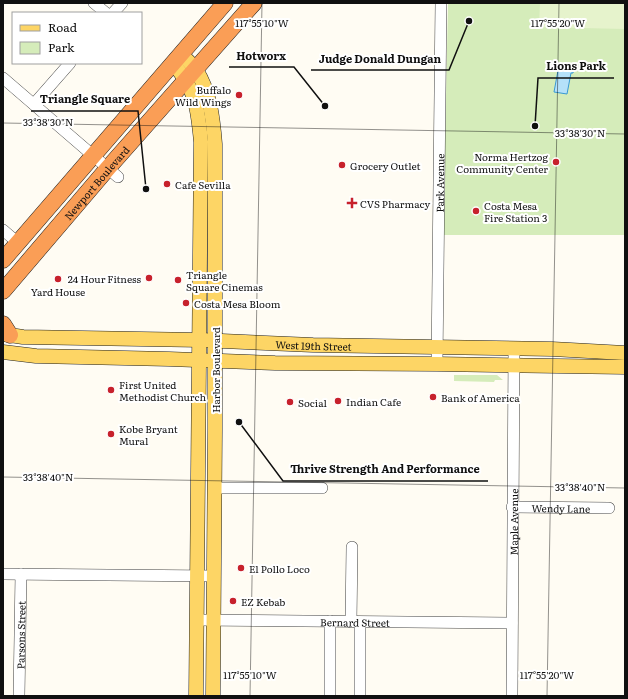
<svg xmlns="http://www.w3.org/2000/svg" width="628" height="699" viewBox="0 0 628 699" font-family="Literata,serif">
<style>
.green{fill:#d5ecba}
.pitch{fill:#e6f3cc}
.water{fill:#b5e1f9;stroke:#3999d3}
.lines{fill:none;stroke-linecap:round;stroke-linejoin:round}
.minor-casing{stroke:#434343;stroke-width:12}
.major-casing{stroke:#212121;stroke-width:15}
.highway-casing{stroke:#212121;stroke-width:17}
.minor{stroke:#fff;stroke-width:11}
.major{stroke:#fdd565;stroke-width:14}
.highway{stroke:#fa9e56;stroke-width:16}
.ticks{fill:none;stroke:#101010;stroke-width:1;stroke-opacity:0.45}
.poi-dot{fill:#c7212c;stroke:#fff;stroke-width:1.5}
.labels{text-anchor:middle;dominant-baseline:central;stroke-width:4;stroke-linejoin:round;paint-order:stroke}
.poi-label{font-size:10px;fill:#101010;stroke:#fff;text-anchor:start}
.street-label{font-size:10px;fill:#101010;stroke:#fff}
.ticks-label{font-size:10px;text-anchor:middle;fill:#101010;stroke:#fff;stroke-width:4;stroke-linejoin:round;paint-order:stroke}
.leader{fill:none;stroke:#101010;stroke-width:1.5}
.callout-dot{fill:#101010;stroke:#fff;stroke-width:1.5}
.callout-label{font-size:11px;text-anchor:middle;font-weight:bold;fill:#101010;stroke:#fff;stroke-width:4;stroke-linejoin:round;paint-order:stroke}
</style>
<rect width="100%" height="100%" fill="#fffcf3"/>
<path class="green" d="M448,3H625V235H443Z
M454,375H497L503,380H495L494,382L454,381Z"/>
<path class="pitch" d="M540,3H625V29L539,27Z"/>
<path class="water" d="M559,65L574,68L573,73H571L567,94L554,92Z"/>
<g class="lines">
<defs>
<g id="minor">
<path d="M94,3L106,13"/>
<path d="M113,13L122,3"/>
<path d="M3,78L118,177"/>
<path d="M34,104L70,63"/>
<path d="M3,230L18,243"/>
<path id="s1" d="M437,364L441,3"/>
<path d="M215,488H322"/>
<path id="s2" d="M512,507L609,508"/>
<path d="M3,574L214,576"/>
<path id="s3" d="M197,620L512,623"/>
<path d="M330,621V696"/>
<path d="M351,622L352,547"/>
<path id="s4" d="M19,696L21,574"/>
<path d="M360,696V622"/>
<path id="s5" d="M512,696L514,348"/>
</g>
<g id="major">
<path d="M181,54C186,59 192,64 196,70C210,91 213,119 215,144V430L213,696"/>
<path d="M173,64C196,88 198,110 201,142L196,696"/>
<path id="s6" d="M3,334L23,337L200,340L313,345L552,349L625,353"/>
<path d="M3,352L36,356L169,359L275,363L437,364L625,367"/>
</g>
<g id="highway">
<path d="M3,260L225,3"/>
<path id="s7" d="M3,291L108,168L254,3"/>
<path d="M3,324L10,335"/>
</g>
</defs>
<use href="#minor" class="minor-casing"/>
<use href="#major" class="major-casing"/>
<use href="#highway" class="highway-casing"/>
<use href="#minor" class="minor"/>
<use href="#major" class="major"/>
<use href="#highway" class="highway"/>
</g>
<path class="ticks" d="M3,123L625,134M3,477L625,488M250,696L262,3M547,696L559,3"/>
<g class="poi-dot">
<circle cx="239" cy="95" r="4"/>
<circle cx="556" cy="162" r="4"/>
<circle cx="342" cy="165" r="4"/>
<circle cx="167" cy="184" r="4"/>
<path d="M350 197h4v4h4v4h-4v4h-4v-4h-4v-4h4z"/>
<circle cx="476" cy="211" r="4"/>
<circle cx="149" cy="278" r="4"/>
<circle cx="58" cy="279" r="4"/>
<circle cx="178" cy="280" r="4"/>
<circle cx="186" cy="303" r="4"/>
<circle cx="111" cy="390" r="4"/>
<circle cx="433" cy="397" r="4"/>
<circle cx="338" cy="401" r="4"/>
<circle cx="290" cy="402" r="4"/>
<circle cx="111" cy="434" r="4"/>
<circle cx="241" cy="568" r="4"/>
<circle cx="233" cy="601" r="4"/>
</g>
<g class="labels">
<g class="poi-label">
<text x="231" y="89" text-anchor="end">Buffalo<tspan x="231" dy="12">Wild Wings</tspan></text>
<text x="548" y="156" text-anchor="end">Norma Hertzog<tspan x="548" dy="12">Community Center</tspan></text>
<text x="350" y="165">Grocery Outlet</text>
<text x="175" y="184">Cafe Sevilla</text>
<text x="360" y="203">CVS Pharmacy</text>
<text x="484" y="205">Costa Mesa<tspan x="484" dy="12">Fire Station 3</tspan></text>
<text x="186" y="274">Triangle<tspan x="186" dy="12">Square Cinemas</tspan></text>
<text x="141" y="278" text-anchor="end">24 Hour Fitness</text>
<text x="58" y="291" text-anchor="middle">Yard House</text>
<text x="194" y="303">Costa Mesa Bloom</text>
<text x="119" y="384">First United<tspan x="119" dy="12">Methodist Church</tspan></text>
<text x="441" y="397">Bank of America</text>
<text x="346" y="401">Indian Cafe</text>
<text x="298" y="402">Social</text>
<text x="119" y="428">Kobe Bryant<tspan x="119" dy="12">Mural</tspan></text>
<text x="249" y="568">El Pollo Loco</text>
<text x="241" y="601">EZ Kebab</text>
</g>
<g class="street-label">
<text stroke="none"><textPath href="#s7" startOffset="143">Newport Boulevard</textPath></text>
<text stroke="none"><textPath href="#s1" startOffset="181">Park Avenue</textPath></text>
<text stroke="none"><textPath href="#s6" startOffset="311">West 19th Street</textPath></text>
<text transform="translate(215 370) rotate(-90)">Harbor Boulevard</text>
<text stroke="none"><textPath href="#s2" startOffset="49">Wendy Lane</textPath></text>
<text stroke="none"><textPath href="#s5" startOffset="174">Maple Avenue</textPath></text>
<text stroke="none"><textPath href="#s3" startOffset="158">Bernard Street</textPath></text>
<text stroke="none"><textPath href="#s4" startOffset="61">Parsons Street</textPath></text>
</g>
</g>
<g class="ticks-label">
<text x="262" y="27">117°55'10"W</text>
<text x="558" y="27">117°55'20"W</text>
<text x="48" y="126">33°38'30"N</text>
<text x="580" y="137">33°38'30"N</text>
<text x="48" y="481">33°38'40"N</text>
<text x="580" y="491">33°38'40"N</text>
<text x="250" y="679">117°55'10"W</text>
<text x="547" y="679">117°55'20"W</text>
</g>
<path class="leader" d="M325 106L294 67H229M469 21L449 70H311M535 126L538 78H614M146 189L138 111H31M239 422L283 481H488"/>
<g class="callout-dot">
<circle cx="325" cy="106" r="4"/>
<circle cx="469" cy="21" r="4"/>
<circle cx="535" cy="126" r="4"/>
<circle cx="146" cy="189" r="4"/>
<circle cx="239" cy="422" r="4"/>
</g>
<g class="callout-label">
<text x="261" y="60">Hotworx</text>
<text x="380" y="63">Judge Donald Dungan</text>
<text x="576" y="70">Lions Park</text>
<text x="85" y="103">Triangle Square</text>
<text x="385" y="473">Thrive Strength And Performance</text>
</g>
<rect width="628" height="699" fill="none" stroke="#101010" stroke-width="8"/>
<rect x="12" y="12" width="130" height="52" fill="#ffffff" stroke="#9f9f9f"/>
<rect x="20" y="25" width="20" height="6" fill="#fdd565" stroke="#9f9f9f"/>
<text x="48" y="32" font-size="12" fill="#101010">Road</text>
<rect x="20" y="42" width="20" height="12" fill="#d5ecba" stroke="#9f9f9f"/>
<text x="48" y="52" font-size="12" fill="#101010">Park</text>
</svg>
